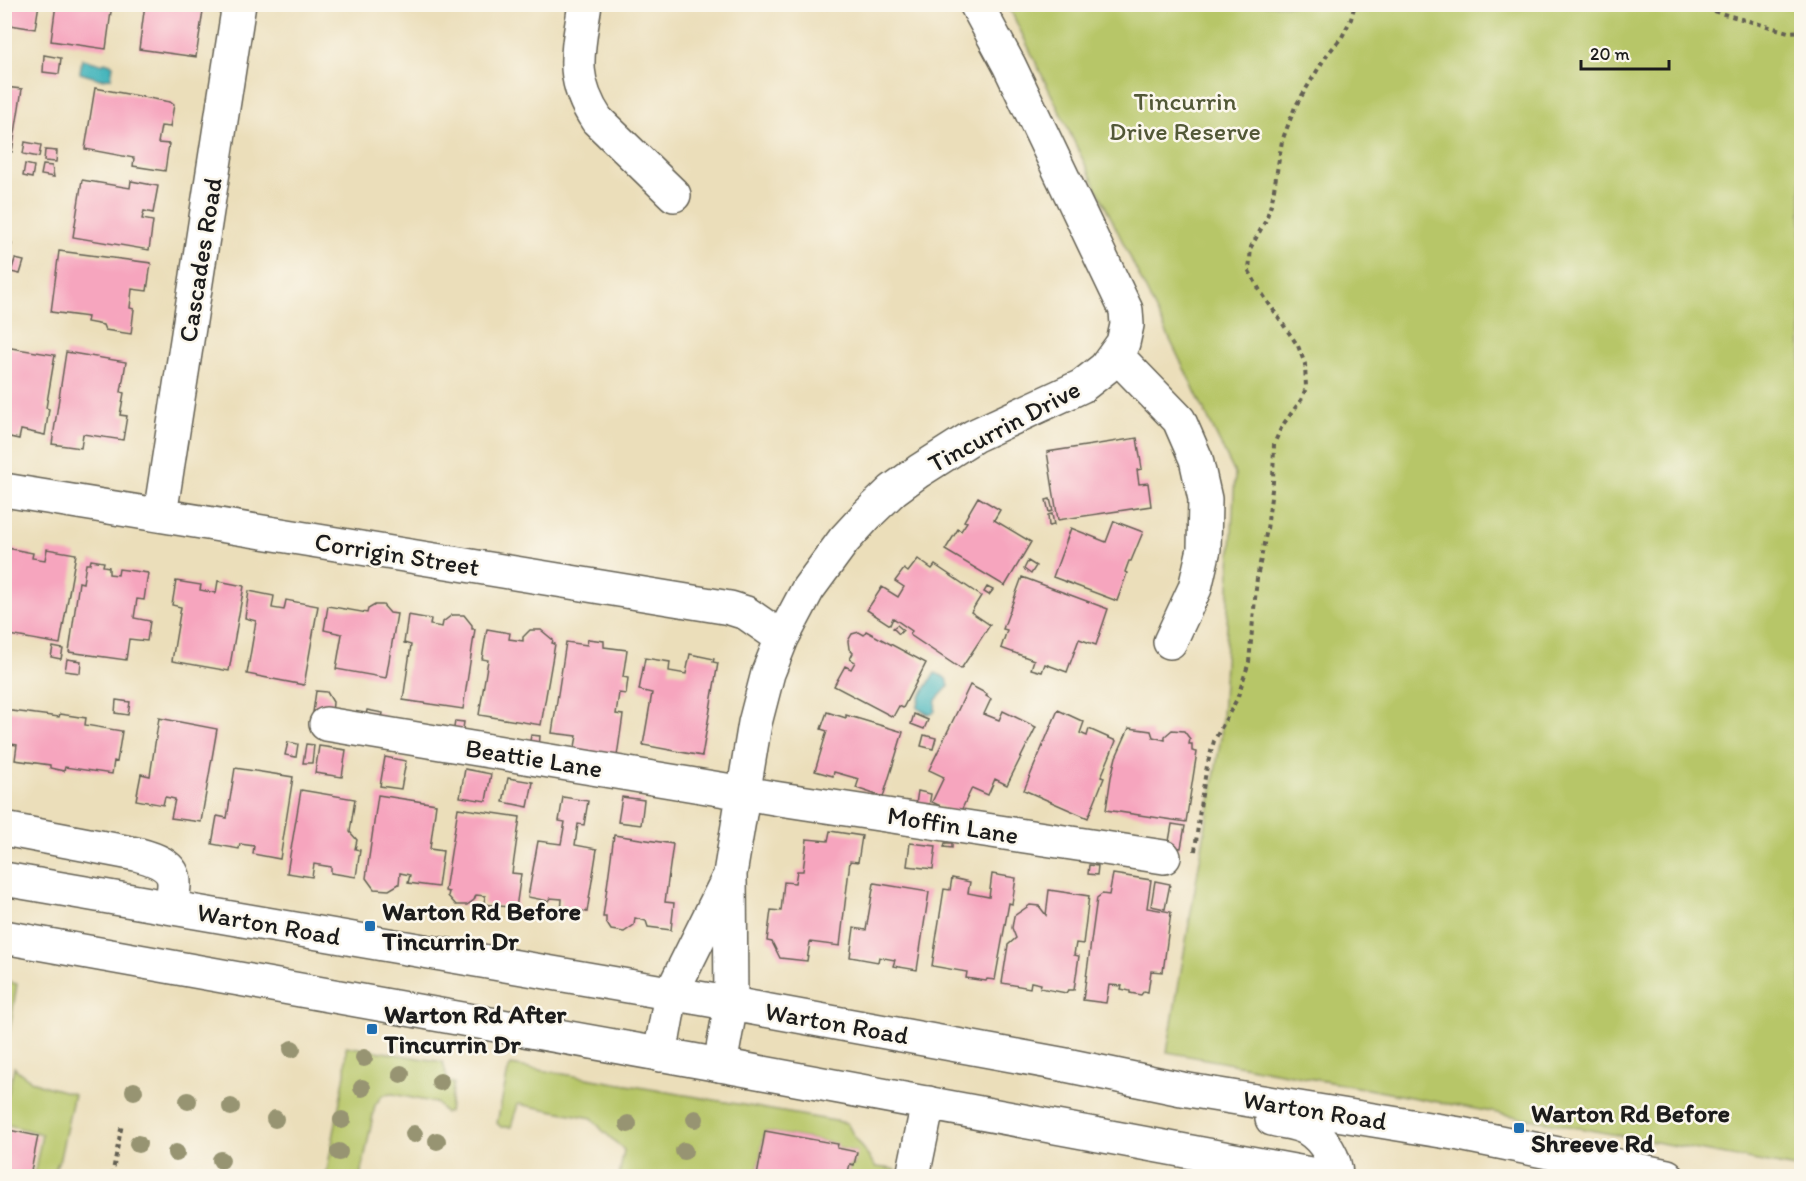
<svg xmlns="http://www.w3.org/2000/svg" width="1806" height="1181" viewBox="0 0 1806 1181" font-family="Itim,sans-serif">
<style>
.green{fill:#b7c668;stroke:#6a7142;stroke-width:1.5}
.water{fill:#45b5bc;stroke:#30686c;stroke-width:1.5}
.building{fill:#f6a5be}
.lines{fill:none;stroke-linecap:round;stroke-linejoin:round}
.minor-casing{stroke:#646053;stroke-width:36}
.major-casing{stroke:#646053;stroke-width:36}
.path{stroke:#646053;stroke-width:4;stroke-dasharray:4.5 4.5;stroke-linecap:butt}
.minor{stroke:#fff;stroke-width:33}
.major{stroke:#fff;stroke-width:33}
.tree{fill:#979472}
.poi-dot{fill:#1f6fb2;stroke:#fbf7ec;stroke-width:2}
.labels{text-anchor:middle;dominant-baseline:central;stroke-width:5;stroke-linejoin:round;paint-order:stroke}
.park-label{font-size:26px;fill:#525837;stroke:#fbf7ec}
.street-label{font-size:26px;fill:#1c1c1c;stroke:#fbf7ec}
.poi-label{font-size:26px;font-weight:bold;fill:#1c1c1c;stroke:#fbf7ec;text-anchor:start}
</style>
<rect width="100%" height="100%" fill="#fbf7ec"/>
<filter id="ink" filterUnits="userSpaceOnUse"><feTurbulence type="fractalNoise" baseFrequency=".0167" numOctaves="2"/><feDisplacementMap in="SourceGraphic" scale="12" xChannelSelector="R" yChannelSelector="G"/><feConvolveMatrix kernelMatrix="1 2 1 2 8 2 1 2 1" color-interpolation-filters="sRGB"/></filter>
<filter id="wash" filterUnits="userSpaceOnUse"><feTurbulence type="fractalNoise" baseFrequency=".008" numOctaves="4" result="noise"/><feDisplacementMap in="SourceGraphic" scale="24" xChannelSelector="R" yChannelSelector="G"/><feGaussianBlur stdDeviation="1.35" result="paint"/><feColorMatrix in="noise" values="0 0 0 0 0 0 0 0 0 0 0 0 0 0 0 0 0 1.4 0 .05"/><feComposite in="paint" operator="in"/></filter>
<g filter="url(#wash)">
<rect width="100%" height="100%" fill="#ebdeba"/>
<path class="green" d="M1008,5H1801V1169L1167,1052L1221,737L1235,474Z
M5,981L17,984L5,1059L4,981Z
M346,1046L443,1062L448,1082L454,1083L449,1112L445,1113L436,1103L393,1094L383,1095L375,1105L361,1176H326L345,1074Z
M511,1065L847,1123L856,1140L876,1167L893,1169L898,1172L897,1176H859L848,1174L850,1164L854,1165L856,1152L837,1148V1144L765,1131L757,1176H619L624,1150L602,1130L592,1118L518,1104L511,1127H501L497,1123L508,1071Z
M14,1067C32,1086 51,1087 74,1094L60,1158L52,1176H34L42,1134L5,1124V1108Z"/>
<path class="water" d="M82,59L101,64L105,62L113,65L111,78L100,79L80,73Z
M935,673C943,676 947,677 949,686L936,700L935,711L932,714H928L917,708L920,697Z"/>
<g id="blocks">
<path class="building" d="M4,4H39L35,29L4,24Z
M56,4H112L106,49L51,41Z
M145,4H204L196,57L139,49Z
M44,55L61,58L59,74L43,72Z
M4,87L22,89L12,152L4,151Z
M95,88L170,102L174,105L170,127L161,126L158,143L169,144L165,171L133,166L134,158L85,149Z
M25,142L41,145L39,157L23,154Z
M45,150L57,151L56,162L44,161Z
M25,164L34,166L32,178L23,176Z
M43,165L52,166L54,177L41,175Z
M4,179L10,180L6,211H4Z
M82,180L130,188L131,181L158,186L153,213L144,211L142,219L153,221L149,250L73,237Z
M4,242L12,244L5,269H4Z
M59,251L151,263L147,291L132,289L130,308L134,309L131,334L105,330L103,325L87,322L88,317L51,312Z
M15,259L24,261L20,274L11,272Z
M5,347L55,355L46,408L49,409L45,435L21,430L19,439L10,437L8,432L5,431Z
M66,352L126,362L121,392L124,393L120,415L127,416L123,440L83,434L81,448L52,444Z
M1137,438L1142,469L1137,470L1139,484L1148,483L1151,506L1058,520L1047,452Z
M978,497L1000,510L994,520L1031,542L1005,586L945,550L958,529L961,531L967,522L964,521Z
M1050,499L1053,511L1049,512L1046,500Z
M1052,514L1054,525L1049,526L1048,515Z
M1114,521L1143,532L1131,561H1129L1125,572L1127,573L1117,601L1053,577L1071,528L1106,542Z
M7,548L33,553L32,558L45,560L47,549L76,554L60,644L4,634V599L8,577L4,576V563Z
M918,559L932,569L935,565L981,596L971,612L990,625L961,669L910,635L912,631L893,618L890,625L867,610L882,587L898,597L904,587L895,581L904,569L908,572Z
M91,560L104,562L103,566L109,567V574L118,575L119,569L148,573L144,600L137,599L134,618L150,621L147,641L129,639L126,660L69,652L79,582L83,583L86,564H90Z
M1028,561L1036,566L1031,574L1024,569Z
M1022,577L1108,609L1096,645L1079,639L1067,672L1045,664L1042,672L1031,669L1034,660L1001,648L1007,630L1003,629Z
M176,581L201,585L200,590L216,593L218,581L244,586L229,671L172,661L181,607L172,605Z
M987,587L993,590L989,595L984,592Z
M249,591L274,596L272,608L284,610L286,600L318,606L304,685L247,674L256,621L245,618Z
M375,605H383L390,613L397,614L386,678L336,669L342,634L324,630L328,606L367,613L368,609Z
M408,615L431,619L430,625L442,627L443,622L452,615H464L472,625V629H475L463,709L403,700L411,645L404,643Z
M897,625L903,630L899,634L893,628Z
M487,629L510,633L509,639L523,641V637L530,630H541L553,640L552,643L555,644L541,725L479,715L488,660L482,659Z
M866,631L926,663L903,708L899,706L893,717L834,686L845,666L851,669L855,662L850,659L853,653L849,649L848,641L852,634L859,632L864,635Z
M588,639L604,641V647L627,650L623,677L628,678L626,694L619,693L616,714L623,715L617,756L574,752L577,736L552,733L566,642L587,645Z
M53,647L63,649L61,659L51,657Z
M690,654L714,659L713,662L718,663L702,756L643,745L652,693L639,690L645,658L670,662L669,671L686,674Z
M67,659L81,661L80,673L65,671Z
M970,685L987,694L986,696L991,699L984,714L999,720L1003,711L1036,727L1007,785L995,779L988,795L972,788L959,815L932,802L944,777L929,770Z
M316,691L327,692L333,702L332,715L313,712Z
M116,700L130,702L128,715L115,713Z
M4,710L59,717L60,714L86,718L85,725L122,731L117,762L114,761L112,774L65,767L64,771L50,768V765L15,760L17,745L4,743Z
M367,710L383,713L381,723L365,720Z
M1058,710L1084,722L1080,733L1087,736L1089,729L1116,741L1101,777L1104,778L1088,818L1024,790Z
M827,712L846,718V715L903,732L883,797L856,788L859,779L834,772L833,776L815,771L827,731L821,729Z
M914,714L928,720L924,729L911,724Z
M159,718L217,729L201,822L171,818L175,799L165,797L163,805L136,800L141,774L150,776Z
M455,721L464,722L462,736L453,734Z
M1129,728L1151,731L1153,737L1165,740V736L1172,730L1184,731L1190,739L1189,744H1192V751L1197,752L1186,822L1106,810L1111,777L1116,757Z
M531,735L540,736L539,748L529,747Z
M924,735L936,738L933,749L921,746Z
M288,742L298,744L296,757L285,755Z
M306,744L314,745L312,763H303Z
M319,746L346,750L342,777L315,773Z
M385,757L406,761L401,789L380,786Z
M235,768L293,777L280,859L253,854L254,846L240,844L239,849L212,844L217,816L227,818Z
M465,769L491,774L486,801L460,797Z
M508,778L533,782L528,807L503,802Z
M301,790L355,799L350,832L357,840L355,849L360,850L356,877L331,873V867L314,864L312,877L287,873Z
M918,791L931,794L929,806L916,804Z
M378,795L436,804L430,849L443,851L438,887L408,883L410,875L400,873L399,884L389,890L374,889L366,878Z
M563,797L588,801L584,825L578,824L575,845L597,849L587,912L577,910L575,915L561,913L562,899L550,898L548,901L528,897L538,841L561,844L565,822L559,821Z
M622,797L644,800L641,825L618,822Z
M458,808L520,817L512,873L521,874L516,908L484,904L485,896L476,895L474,900L467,905H456L448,896L449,892L445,891Z
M1172,824L1185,826L1181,848L1168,847Z
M830,831L862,836L858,862L850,861L840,946L810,942L807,961L780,958L772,942L767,941L771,910L781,911L784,882L795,883L797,871H803L807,839L828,841Z
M614,835L673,844L665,902L674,903L671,930L648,927L646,921L635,918L634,925L624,932L611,930L606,922V917H603Z
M910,843L936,846L933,869L907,866Z
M945,843H952V848L944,847Z
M1089,865L1098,866L1097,875L1088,874Z
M992,874L1016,878L1012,904L1009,903L995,980L987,979L986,981L966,978L967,972L932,966L944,889L950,890L952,878L970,882L968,893L989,897Z
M1113,874L1151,880L1147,908L1171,912L1163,972L1151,971L1148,992L1144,991L1141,995L1130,993V991L1121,989L1122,986L1109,985L1106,1003L1083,1000L1097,898L1102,894L1109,895Z
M1155,881L1170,884L1165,909L1151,906Z
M874,883L929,892L917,970L893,966L895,960L879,957L878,962L850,957L854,928L866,930Z
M1049,890L1089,896L1083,944L1076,943L1074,955L1079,956L1074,990H1068L1066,993L1040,988L1041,984L1031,982L1030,988L1002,983L1008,945L1016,938L1012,928L1014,916L1030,905L1039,906L1046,915Z
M4,1129L38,1136L30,1176H4Z
M765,1131L838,1144L837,1148L857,1152L854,1165L850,1164L847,1176H757Z"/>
</g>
</g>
<g filter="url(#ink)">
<use href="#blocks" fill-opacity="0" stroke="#646053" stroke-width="1.5"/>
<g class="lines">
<defs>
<path id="minor" d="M585,4C578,51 569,78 597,120L674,195
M1115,354L1179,420L1196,459L1205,499L1204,549L1195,588L1170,642
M4,490L730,608L746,613L782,638
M160,515L239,4
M326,724L780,799L1164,857
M4,829L136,854C151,858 175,864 174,884C174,891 172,900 171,907
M660,1055L671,994L727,881
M720,1065L731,1004L730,874L755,723L768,673L782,638L808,589L844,540L867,515L893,490L919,471L974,436L1082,386L1105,368L1123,343L1127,325L1126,310L1009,65L976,4
M913,1176L928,1103"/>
<path id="major" d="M4,879L710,1000L1066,1065L1182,1089L1460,1134L1667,1176
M4,937L720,1065L1321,1176
M1272,1119C1283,1122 1299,1123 1308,1129C1324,1139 1336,1159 1336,1176"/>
</defs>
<use href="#minor" class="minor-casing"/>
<use href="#major" class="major-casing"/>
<path class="path" d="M1688,4L1788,32L1802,31
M1195,851L1201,800L1207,766L1214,741L1237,699L1249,662L1257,578L1267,529L1273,482L1274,444L1282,426L1301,400L1306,388L1305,364L1298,346L1259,289L1249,271L1251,247L1266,220L1272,201L1282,141L1295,107L1326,56L1342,37L1351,19L1355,4
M112,1176L122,1124"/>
<use href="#minor" class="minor"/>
<use href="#major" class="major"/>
</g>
<g class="tree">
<circle cx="292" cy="1049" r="9"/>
<circle cx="364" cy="1058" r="9"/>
<circle cx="401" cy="1074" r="9"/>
<circle cx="440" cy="1082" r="9"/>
<circle cx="362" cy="1088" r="9"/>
<circle cx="134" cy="1091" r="9"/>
<circle cx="188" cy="1101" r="9"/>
<circle cx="231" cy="1107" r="9"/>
<circle cx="275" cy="1119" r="9"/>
<circle cx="695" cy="1119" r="9"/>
<circle cx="342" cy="1120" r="9"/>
<circle cx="628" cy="1124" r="9"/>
<circle cx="414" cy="1134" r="9"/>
<circle cx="437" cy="1141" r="9"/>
<circle cx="138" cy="1144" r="9"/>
<circle cx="684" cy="1151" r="9"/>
<circle cx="339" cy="1152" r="9"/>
<circle cx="176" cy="1153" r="9"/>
<circle cx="221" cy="1160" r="9"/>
</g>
</g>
<g class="poi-dot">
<rect x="364" y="920" width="12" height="12" rx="3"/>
<rect x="366" y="1023" width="12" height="12" rx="3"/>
<rect x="1513" y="1122" width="12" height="12" rx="3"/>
</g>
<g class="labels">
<g class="park-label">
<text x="1185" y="101">Tincurrin<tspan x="1185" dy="30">Drive Reserve</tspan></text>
</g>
<g class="street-label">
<text transform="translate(200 260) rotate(-81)">Cascades Road</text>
<text transform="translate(1004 426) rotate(-28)">Tincurrin Drive</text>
<text transform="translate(397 554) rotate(9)">Corrigin Street</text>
<text transform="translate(534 758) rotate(9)">Beattie Lane</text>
<text transform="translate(953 825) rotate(9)">Moffin Lane</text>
<text transform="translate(269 924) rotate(10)">Warton Road</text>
<text transform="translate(837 1023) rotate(10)">Warton Road</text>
<text transform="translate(1315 1110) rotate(9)">Warton Road</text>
</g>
<g class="poi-label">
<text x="382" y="911">Warton Rd Before<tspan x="382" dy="30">Tincurrin Dr</tspan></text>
<text x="384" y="1014">Warton Rd After<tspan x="384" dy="30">Tincurrin Dr</tspan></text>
<text x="1531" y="1113">Warton Rd Before<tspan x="1531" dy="30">Shreeve Rd</tspan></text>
</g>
</g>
<rect width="1806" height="1181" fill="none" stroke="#fbf7ec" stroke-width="24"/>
<path d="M1581 60v9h88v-9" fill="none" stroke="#1c1c1c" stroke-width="3"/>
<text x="1590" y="60" font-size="18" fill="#1c1c1c" stroke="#fbf7ec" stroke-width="4.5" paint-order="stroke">20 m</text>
</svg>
